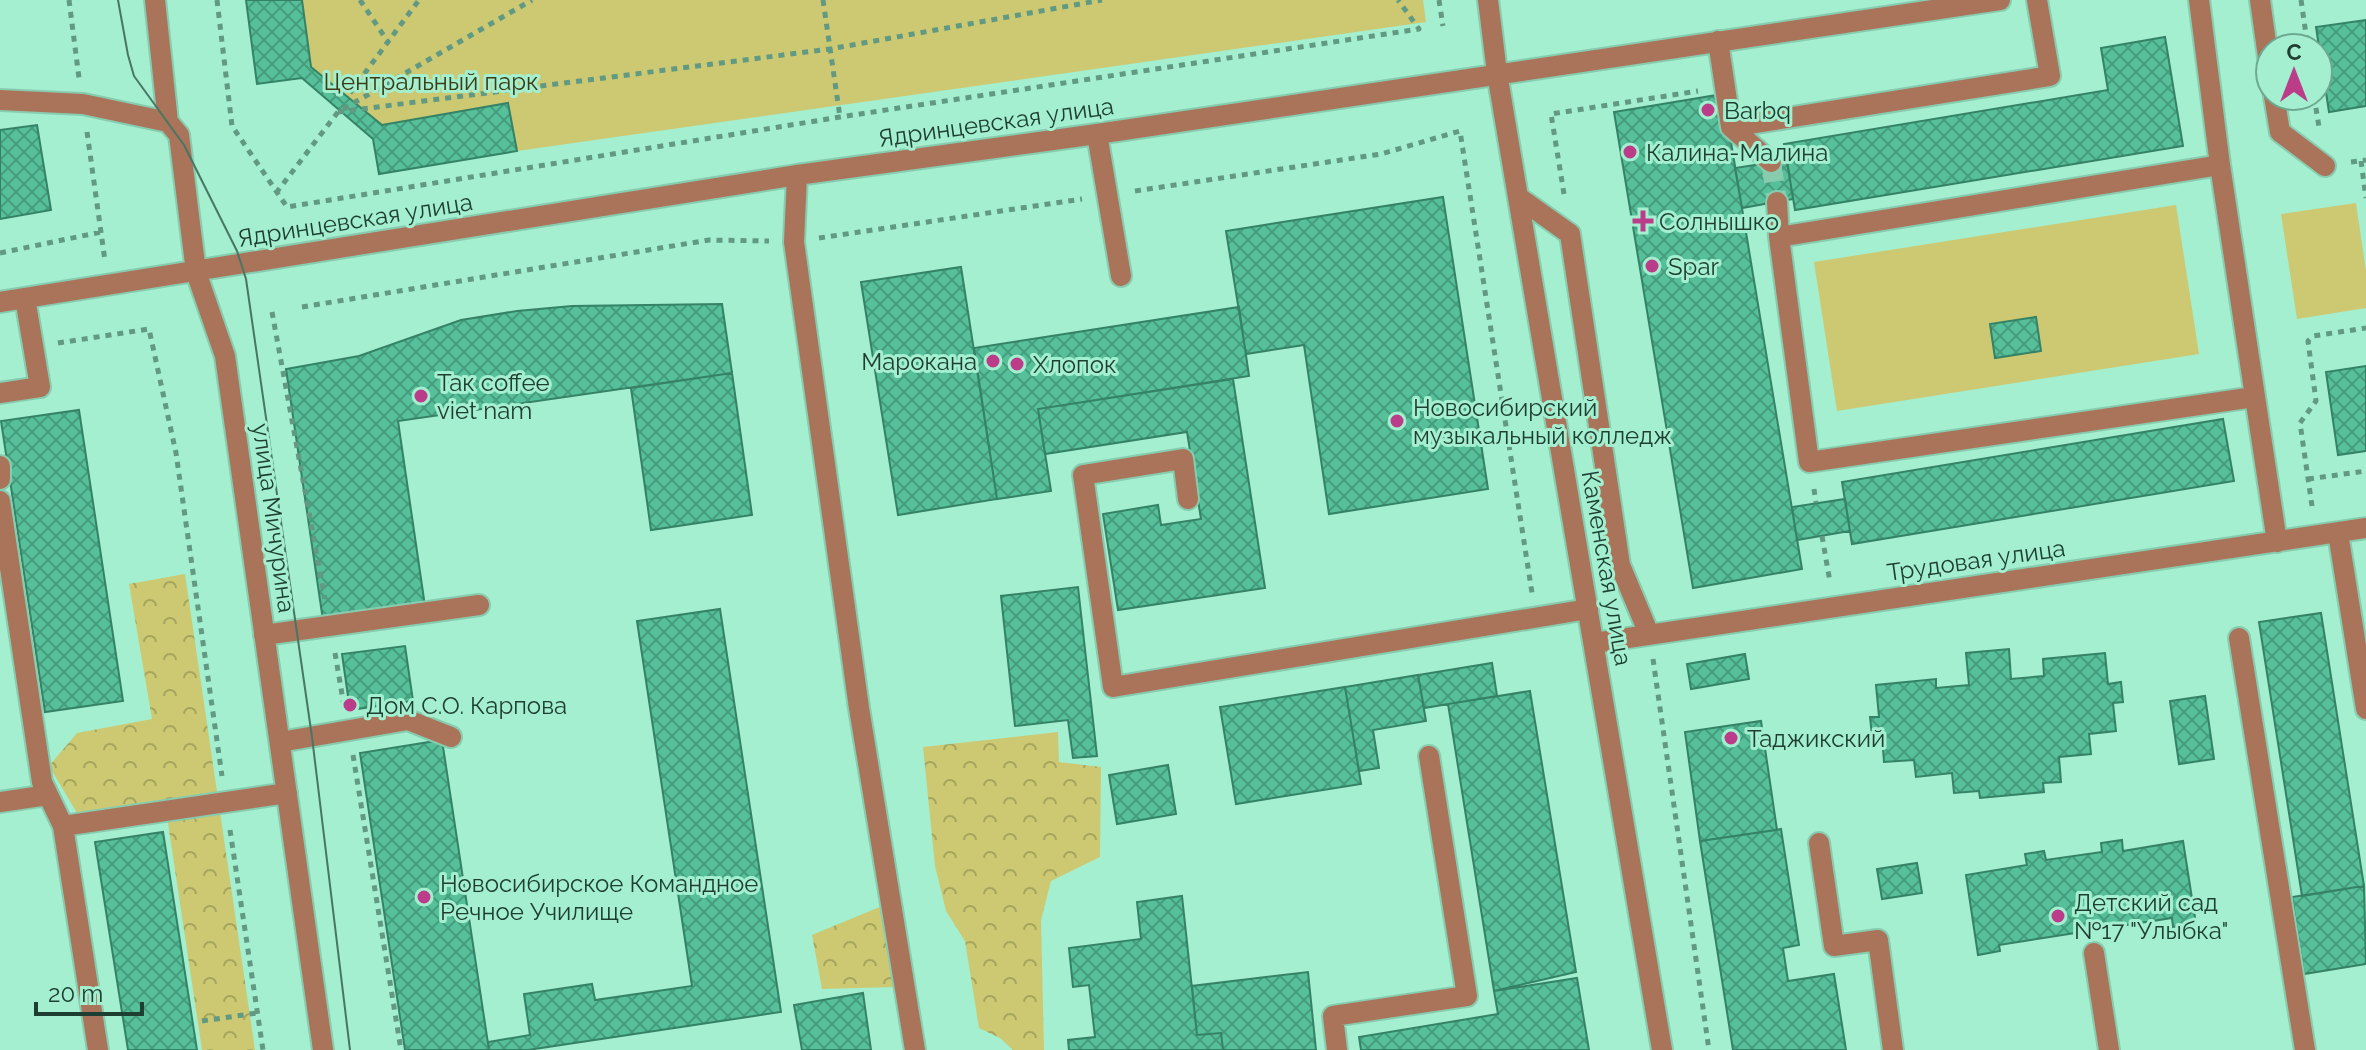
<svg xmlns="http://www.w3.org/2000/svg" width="2366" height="1050" viewBox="0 0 2366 1050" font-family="Raleway,sans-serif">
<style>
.forest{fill:url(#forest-crowns)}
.green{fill:#ccc972}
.building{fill:url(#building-cross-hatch);stroke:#358266;stroke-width:2}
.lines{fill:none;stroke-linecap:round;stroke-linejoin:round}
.minor-tunnel{stroke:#88ccb0;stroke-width:20;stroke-dasharray:20 10;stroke-linecap:butt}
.minor-casing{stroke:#88ccb0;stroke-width:24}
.path{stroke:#629983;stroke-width:5;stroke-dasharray:6 6;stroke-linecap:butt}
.minor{stroke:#aa745a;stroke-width:20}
.tram{stroke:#487663;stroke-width:2}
.poi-dot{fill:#bb3d8a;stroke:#a3efd0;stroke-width:3}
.labels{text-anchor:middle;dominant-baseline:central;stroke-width:6;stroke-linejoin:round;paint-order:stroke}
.park-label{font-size:24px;fill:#3e3c15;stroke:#a3efd0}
.poi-label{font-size:24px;fill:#1e3e31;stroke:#a3efd0;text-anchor:start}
.street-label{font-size:24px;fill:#1e3e31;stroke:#a3efd0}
</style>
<defs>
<pattern id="forest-crowns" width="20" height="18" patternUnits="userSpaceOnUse" patternTransform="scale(2)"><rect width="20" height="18" fill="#ccc972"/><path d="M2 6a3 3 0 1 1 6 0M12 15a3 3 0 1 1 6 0" fill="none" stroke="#a5a55e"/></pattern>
<pattern id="building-cross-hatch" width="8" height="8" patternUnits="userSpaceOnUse" patternTransform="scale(2)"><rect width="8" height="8" fill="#55c099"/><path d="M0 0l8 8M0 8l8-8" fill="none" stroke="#469d7d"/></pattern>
</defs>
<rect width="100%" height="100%" fill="#a3efd0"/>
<path class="forest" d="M185,574L255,1050H202L166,810L77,813L49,766L77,733L152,719L129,584Z
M1058,732L1059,762L1101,767L1100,857L1051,881L1041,920L1044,1050H1013L1000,1038L979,1028L965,941L946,911L935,866L923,747Z
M882,906L897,987L822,989L812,935Z"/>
<path class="green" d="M246,0H1423L1426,22L517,151L379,174L373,138L302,78L257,84Z
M2356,203L2366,271V308L2297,319L2281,214Z
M2176,205L2199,354L1837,411L1814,262Z"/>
<path class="building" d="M246,0H302L311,67L382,125L508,103L517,151L379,174L373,139L302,78L257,84Z
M2366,20V106L2329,112L2316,27Z
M2165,37L2183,146L1795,210L1784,144L2108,90L2101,48Z
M1723,94L1802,569L1693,588L1614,112Z
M37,125L51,210L0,219V130Z
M1787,160L1793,199L1742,208L1735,168Z
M1443,197L1488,489L1329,514L1304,345L1246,354L1226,231Z
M961,267L997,499L898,515L861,282Z
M722,304L732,373L398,421L426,613L324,627L286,369L359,356L461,320L517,311L572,306Z
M1239,307L1249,376L1038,409L1051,491L997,499L974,348Z
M2036,317L2041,351L1995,358L1990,324Z
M2366,366V451L2338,455L2326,372Z
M732,373L752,515L651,530L631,388Z
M1233,379L1265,588L1118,610L1103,514L1158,505L1161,525L1201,519L1187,432L1045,454L1038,409Z
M79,410L123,701L45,712L1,421Z
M2223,419L2234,481L1852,544L1842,482Z
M1845,499L1850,531L1797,540L1792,507Z
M1078,587L1097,756L1073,758L1068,720L1015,726L1001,596Z
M720,609L781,1012L528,1050H489L488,1042L530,1035L524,994L592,984L595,1000L692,986L637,621Z
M2321,613L2364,886L2302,896L2259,622Z
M405,646L413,701L350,710L342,654Z
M2009,649L2011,679L2044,676L2043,659L2105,653L2108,684L2121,682L2123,702L2113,703L2116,731L2089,734L2091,754L2059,757L2061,782L2043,783L2044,792L1980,798L1979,791L1954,793L1952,773L1916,777L1914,760L1884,762L1882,735L1872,736L1870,717H1879L1876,685L1936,679V688L1969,685L1966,653Z
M1745,654L1749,679L1691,689L1687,664Z
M1492,663L1497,696L1424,708L1418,675Z
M1418,675L1426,721L1373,730L1379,768L1359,771L1345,687Z
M1345,687L1361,784L1236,804L1220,707Z
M1530,691L1576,972L1494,991L1448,704Z
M2205,696L2214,759L2179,764L2170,701Z
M1761,721L1777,830L1700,841L1685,732Z
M442,740L489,1050H405L360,753Z
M1168,765L1176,814L1117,824L1109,775Z
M1781,829L1799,945L1783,948L1788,981L1834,974L1846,1050H1733L1700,841Z
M163,832L197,1050H128L95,842Z
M2122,840L2123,851L2183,841L2196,924L2173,927L2172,918L1999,945L2000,951L1978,955L1966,875L2027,865L2025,854L2044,851L2046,860L2102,852L2101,843Z
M1917,863L1922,893L1882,899L1877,869Z
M2364,886L2366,964L2304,974L2292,897Z
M1182,896L1197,1035L1221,1033L1223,1050H1069L1068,1040L1095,1037L1089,985L1073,987L1069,948L1141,939L1137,902Z
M1308,972L1316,1050H1223L1221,1033L1197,1035L1192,986Z
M1577,978L1589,1050H1361L1359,1037L1498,1014L1494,991Z
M863,993L871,1050H802L794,1005Z"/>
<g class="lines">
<path class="minor-tunnel" d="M1771,162L1777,202"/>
<defs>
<path id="minor" d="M155,0L168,122L179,135L196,272L225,356L323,1050
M1488,0L1497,73L1662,1050
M2199,0L2220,165L2277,542
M2260,0L2270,71
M1718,41L1731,127L2050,76L2037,0
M2274,96L2280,132L2325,166
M0,100L83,104L168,122
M1731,127L1771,162
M1097,134L1121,276
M2220,165L1779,237L1809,462L2254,397
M797,175L794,242L859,708L915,1050
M1518,197L1570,234L1620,565L1649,634
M1777,202L1779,237
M0,302L797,175L1097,134L2000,0
M0,393L40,387L25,298
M0,466V479
M1188,499L1183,459L1083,475L1113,687L1588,609
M0,501L42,782L63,826
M2338,533L2366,709
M264,635L479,605
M2239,638L2305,1050
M1594,643L2366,528
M280,742L408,720L451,737
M0,802L48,795
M1819,843L1834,946L1878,940L1893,1050
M2094,953L2109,1050
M98,1050L63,826L287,793
M1337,1050L1333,1016L1467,996L1429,756"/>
</defs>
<use href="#minor" class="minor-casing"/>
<path class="path" d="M69,0L79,78
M217,0L232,126L287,207L840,117L1419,29L1398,0
M360,0L388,42
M823,0L840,117
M1439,0L1443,26
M2301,0L2308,48
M350,93L419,0
M2314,96L2319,127
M338,112L830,49L1102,0
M87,132L105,261
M2361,161L2366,198
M2351,162L2366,160
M1135,191L1381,154L1460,131L1532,593
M276,193L338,112L532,0
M1564,194L1551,114L1698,91
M819,238L1082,199
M0,253L101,232
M302,307L709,240L769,241
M272,312L325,599
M58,343L149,329L176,453L222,776
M2308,479L2366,471
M1814,489L1816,503
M2312,506L2300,423L2316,401L2308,341L2313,336L2366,328
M1822,536L1830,582
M335,653L344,706
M1653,659L1709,1050
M353,755L401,1050
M230,830L263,1050
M202,1021L257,1013"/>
<use href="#minor" class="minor"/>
<path class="tram" d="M118,0L128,55L134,76L184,145L237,251L246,279L312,737L350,1050"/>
</g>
<g class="poi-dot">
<circle cx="1708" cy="110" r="8"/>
<circle cx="1630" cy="152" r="8"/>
<path d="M1639 209h8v8h8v8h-8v8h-8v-8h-8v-8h8z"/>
<circle cx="1652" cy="266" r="8"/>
<circle cx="993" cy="361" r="8"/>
<circle cx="1017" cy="364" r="8"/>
<circle cx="421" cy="396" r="8"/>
<circle cx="1397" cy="421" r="8"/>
<circle cx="350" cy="705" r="8"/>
<circle cx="1731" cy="738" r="8"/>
<circle cx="424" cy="897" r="8"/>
<circle cx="2058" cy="916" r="8"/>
</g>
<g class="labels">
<g class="park-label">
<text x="431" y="81">Центральный парк</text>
</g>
<g class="poi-label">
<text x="1724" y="110">Barbq</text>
<text x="1646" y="152">Калина-Малина</text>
<text x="1659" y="221">Солнышко</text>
<text x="1668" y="266">Spar</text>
<text x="977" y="361" text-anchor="end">Марокана</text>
<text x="1033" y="364">Хлопок</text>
<text x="437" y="382">Так coffee<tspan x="437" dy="28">viet nam</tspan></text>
<text x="1413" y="407">Новосибирский<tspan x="1413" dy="28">музыкальный колледж</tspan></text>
<text x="366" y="705">Дом С.О. Карпова</text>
<text x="1747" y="738">Таджикский</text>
<text x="440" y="883">Новосибирское Командное<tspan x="440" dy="28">Речное Училище</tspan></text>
<text x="2074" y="902">Детский сад<tspan x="2074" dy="28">№17 "Улыбка"</tspan></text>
</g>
<g class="street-label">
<text transform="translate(996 122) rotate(-8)">Ядринцевская улица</text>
<text transform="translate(355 220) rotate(-9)">Ядринцевская улица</text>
<text transform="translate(274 518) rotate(82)">улица Мичурина</text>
<text transform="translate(1976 560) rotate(-8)">Трудовая улица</text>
<text transform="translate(1607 568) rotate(80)">Каменская улица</text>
</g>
</g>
<g transform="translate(2294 72)"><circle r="38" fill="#a3efd0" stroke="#6ea890" stroke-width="2"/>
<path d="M0-6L14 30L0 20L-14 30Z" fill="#bb3d8a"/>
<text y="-12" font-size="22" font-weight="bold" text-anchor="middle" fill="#1e3e31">С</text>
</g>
<path d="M36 1002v12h106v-12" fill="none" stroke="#1e3e31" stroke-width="4"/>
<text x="48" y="1002" font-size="24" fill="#1e3e31" stroke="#a3efd0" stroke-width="6" paint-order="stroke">20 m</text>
</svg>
